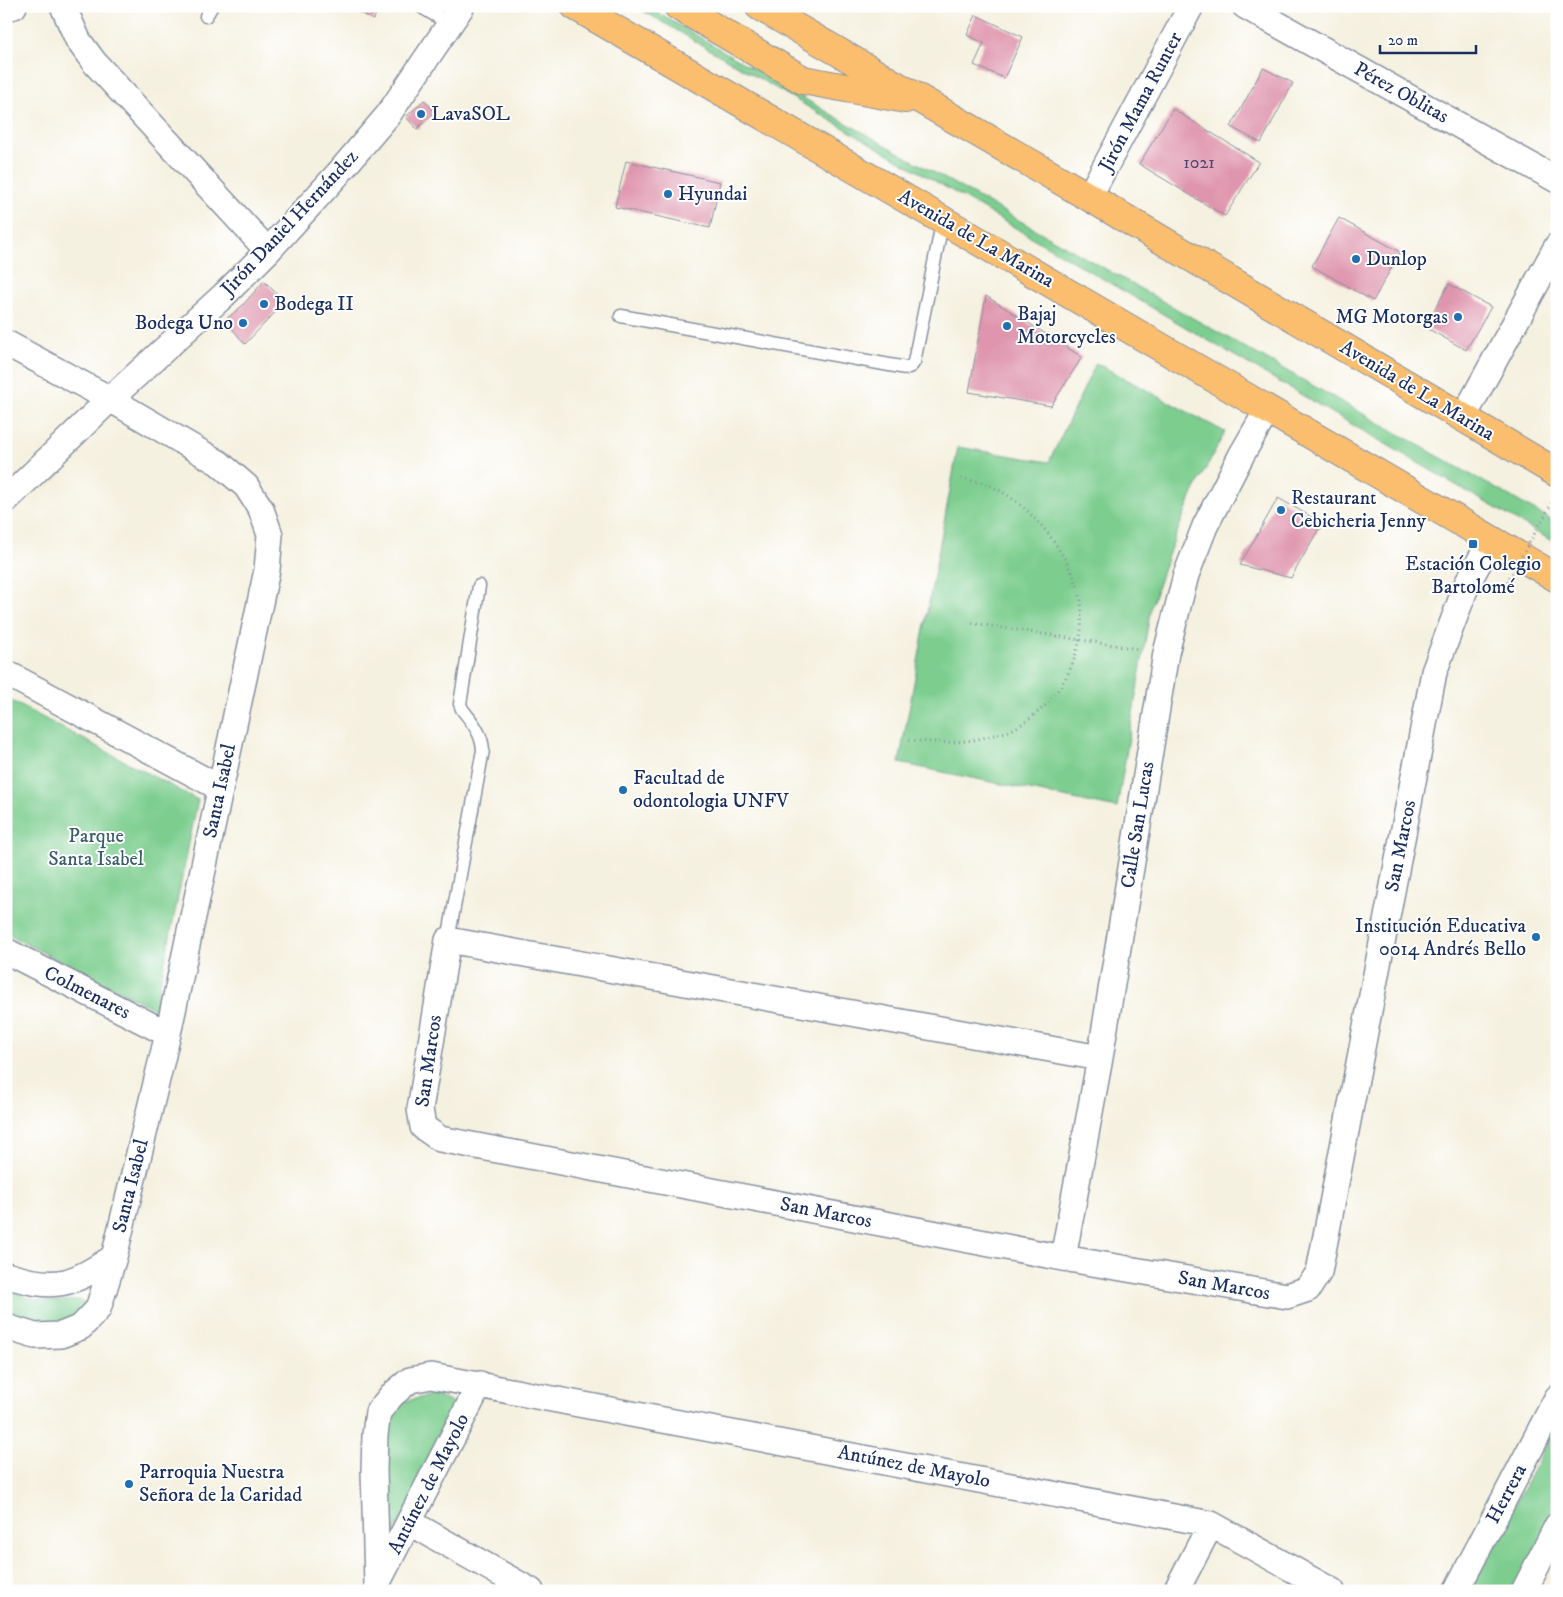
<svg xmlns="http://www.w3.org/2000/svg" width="1563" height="1597" viewBox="0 0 1563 1597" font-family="'IM FELL DW Pica',serif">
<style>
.green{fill:#7ccd8e;stroke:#4c7e76}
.building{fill:#df95ad}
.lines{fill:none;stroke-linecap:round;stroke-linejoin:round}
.service-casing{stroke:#88909f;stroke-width:15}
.minor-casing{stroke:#88909f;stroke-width:28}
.primary-casing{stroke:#88909f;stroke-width:30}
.path{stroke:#88909f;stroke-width:3;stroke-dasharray:1 4;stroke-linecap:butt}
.service{stroke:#fff;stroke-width:12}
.minor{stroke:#fff;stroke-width:25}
.primary{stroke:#fabe6e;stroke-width:28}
.path-bridge{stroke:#88909f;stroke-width:3;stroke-dasharray:1 4;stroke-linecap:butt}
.poi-dot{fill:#1f6fb2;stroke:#fff;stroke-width:2}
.labels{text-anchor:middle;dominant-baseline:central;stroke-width:4;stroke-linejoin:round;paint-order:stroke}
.number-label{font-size:18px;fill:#4c4872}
.street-label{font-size:20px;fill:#1b2f5e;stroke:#fff}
.poi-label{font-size:20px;fill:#1b2f5e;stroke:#fff;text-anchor:start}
.park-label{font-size:20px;fill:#385e6c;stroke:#fff}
</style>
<rect width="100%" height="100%" fill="#fff"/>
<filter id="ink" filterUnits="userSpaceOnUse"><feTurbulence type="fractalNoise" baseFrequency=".02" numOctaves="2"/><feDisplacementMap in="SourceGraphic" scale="10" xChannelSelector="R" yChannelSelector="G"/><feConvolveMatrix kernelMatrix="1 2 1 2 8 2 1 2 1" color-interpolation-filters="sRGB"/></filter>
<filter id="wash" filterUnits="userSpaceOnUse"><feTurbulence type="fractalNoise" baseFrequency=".0096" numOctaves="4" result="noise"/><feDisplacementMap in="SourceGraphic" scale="20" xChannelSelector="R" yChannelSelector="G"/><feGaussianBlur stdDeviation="1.12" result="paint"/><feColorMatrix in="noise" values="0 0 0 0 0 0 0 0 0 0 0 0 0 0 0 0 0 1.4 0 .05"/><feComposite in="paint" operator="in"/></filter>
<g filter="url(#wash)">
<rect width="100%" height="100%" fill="#f5f1e0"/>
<path class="green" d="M635,6H646L848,124L1557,523V544Z
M1096,363L1225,432L1193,493L1170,550L1151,607L1117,808L899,763L958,447L1049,462Z
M6,698L198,800L155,1009L6,934Z
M11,1290L29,1298L45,1301H64L79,1300L88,1306L80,1321L52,1328L13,1319L6,1314V1291Z
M433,1395L461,1406L393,1536L386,1532L384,1430L392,1415L405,1401Z
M1557,1425V1514L1517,1591H1469Z"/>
<g id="blocks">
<path class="building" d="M347,6H381L373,20Z
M976,15L1023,37L1004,78L974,65L984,43L967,35Z
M1263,68L1293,83L1261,143L1231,127Z
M424,100L435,112L417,129L406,117Z
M1173,109L1259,162L1225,216L1139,164Z
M626,161L720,182L710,228L615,207Z
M1339,218L1400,252L1373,301L1312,266Z
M264,281L285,302L245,344L225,320L242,306Z
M1449,284L1491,307L1466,350L1425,327Z
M986,296L1082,357L1051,406L969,392Z
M1278,498L1322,523L1291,578L1240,565Z"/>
</g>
</g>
<g filter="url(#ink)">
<use href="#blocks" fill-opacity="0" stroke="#88909f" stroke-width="1"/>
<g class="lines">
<defs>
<path id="service" d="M420,6L450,24
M206,16L212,6
M621,316L906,368L911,366L914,362L943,219
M448,940L483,750C482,733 472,722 462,709L460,704L479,586"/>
<path id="minor" d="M63,6L78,40L94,62L268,251
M1245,6L1557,180
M6,8L14,6
M1089,197L1191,6
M6,343L110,399L219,463L246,486L261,509L270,535L267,570L168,1034L114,1257C71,1285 56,1291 6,1275
M1463,418L1557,246
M6,500L110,399L224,295L268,251L337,175L388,115L462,6
M6,673L220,788
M6,951L168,1034
M1100,1058L448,940L420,1109L423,1127L440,1139L1063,1258L1287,1296L1308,1289L1319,1272L1434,672L1467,584L1491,540
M1063,1258L1100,1058L1166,653L1186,575L1205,526L1242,454L1268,409
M6,1327L35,1336L61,1335L81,1327L98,1309L114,1257
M409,1522L531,1591
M378,1582L480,1384
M377,1584L374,1470L375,1435L378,1412L392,1395L410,1380L431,1376L1211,1524L1332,1591
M1176,1591L1211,1524
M1456,1591L1557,1398
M1524,1591L1557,1526"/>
<path id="primary" d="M575,6L1557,578
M678,6L803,80L906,99
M759,6L1089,197L1557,473"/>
</defs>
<use href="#service" class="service-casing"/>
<use href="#minor" class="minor-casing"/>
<use href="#primary" class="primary-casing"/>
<path class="path" d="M972,623L1139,649
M909,740C939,743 961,744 991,736C997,734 1004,733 1009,731C1059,707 1087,655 1081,601C1078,580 1064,556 1052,539C1037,518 1011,493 986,484C978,481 969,480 961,478"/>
<use href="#service" class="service"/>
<use href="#minor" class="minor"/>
<use href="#primary" class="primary"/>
<path class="path-bridge" d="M1507,582L1557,494"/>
</g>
</g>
<g class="poi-dot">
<circle cx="421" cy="114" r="5"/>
<circle cx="668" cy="194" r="5"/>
<circle cx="1356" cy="259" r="5"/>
<circle cx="264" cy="304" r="5"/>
<circle cx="1458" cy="317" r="5"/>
<circle cx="243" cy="323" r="5"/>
<circle cx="1007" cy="326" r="5"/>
<circle cx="1281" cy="510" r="5"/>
<rect x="1468" y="539" width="10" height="10" rx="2.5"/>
<circle cx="623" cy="790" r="5"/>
<circle cx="1536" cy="937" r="5"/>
<circle cx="129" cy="1484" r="5"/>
</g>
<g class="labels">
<g class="number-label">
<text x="1199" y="163">1021</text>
</g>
<g class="street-label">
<text transform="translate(1401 93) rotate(29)">Pérez Oblitas</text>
<text transform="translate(1141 102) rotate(-62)">Jirón Mama Runter</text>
<text transform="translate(290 223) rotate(-47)">Jirón Daniel Hernández</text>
<text transform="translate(976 239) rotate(30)">Avenida de La Marina</text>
<text transform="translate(1417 391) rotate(31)">Avenida de La Marina</text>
<text transform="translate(220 791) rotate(-78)">Santa Isabel</text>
<text transform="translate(1138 825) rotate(-81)">Calle San Lucas</text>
<text transform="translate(1401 846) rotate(-79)">San Marcos</text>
<text transform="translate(87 993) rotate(27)">Colmenares</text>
<text transform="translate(429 1061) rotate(-82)">San Marcos</text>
<text transform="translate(131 1186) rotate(-76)">Santa Isabel</text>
<text transform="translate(826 1213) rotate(11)">San Marcos</text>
<text transform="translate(1224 1286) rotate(10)">San Marcos</text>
<text transform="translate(914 1467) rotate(11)">Antúnez de Mayolo</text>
<text transform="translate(429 1484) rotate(-63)">Antúnez de Mayolo</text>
<text transform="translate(1507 1494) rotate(-62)">Herrera</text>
</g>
<g class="poi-label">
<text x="431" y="114">LavaSOL</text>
<text x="678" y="194">Hyundai</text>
<text x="1366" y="259">Dunlop</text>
<text x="274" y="304">Bodega II</text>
<text x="1017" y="314">Bajaj<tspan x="1017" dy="23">Motorcycles</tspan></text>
<text x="1448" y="317" text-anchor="end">MG Motorgas</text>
<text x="233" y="323" text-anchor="end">Bodega Uno</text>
<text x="1291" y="498">Restaurant<tspan x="1291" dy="23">Cebicheria Jenny</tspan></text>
<text x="1473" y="564" text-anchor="middle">Estación Colegio<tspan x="1473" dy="23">Bartolomé</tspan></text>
<text x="633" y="778">Facultad de<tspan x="633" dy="23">odontologia UNFV</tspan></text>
<text x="1526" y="926" text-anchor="end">Institución Educativa<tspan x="1526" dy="23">0014 Andrés Bello</tspan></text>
<text x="139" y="1472">Parroquia Nuestra<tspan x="139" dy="23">Señora de la Caridad</tspan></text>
</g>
<g class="park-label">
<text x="96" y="836">Parque<tspan x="96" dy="23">Santa Isabel</tspan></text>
</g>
</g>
<rect width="1563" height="1597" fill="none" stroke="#fff" stroke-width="25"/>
<path d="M1380 45v8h96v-8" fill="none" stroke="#1b2f5e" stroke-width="2.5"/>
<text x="1388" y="45" font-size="15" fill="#1b2f5e" stroke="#ffffff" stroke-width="4" paint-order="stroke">20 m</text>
</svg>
